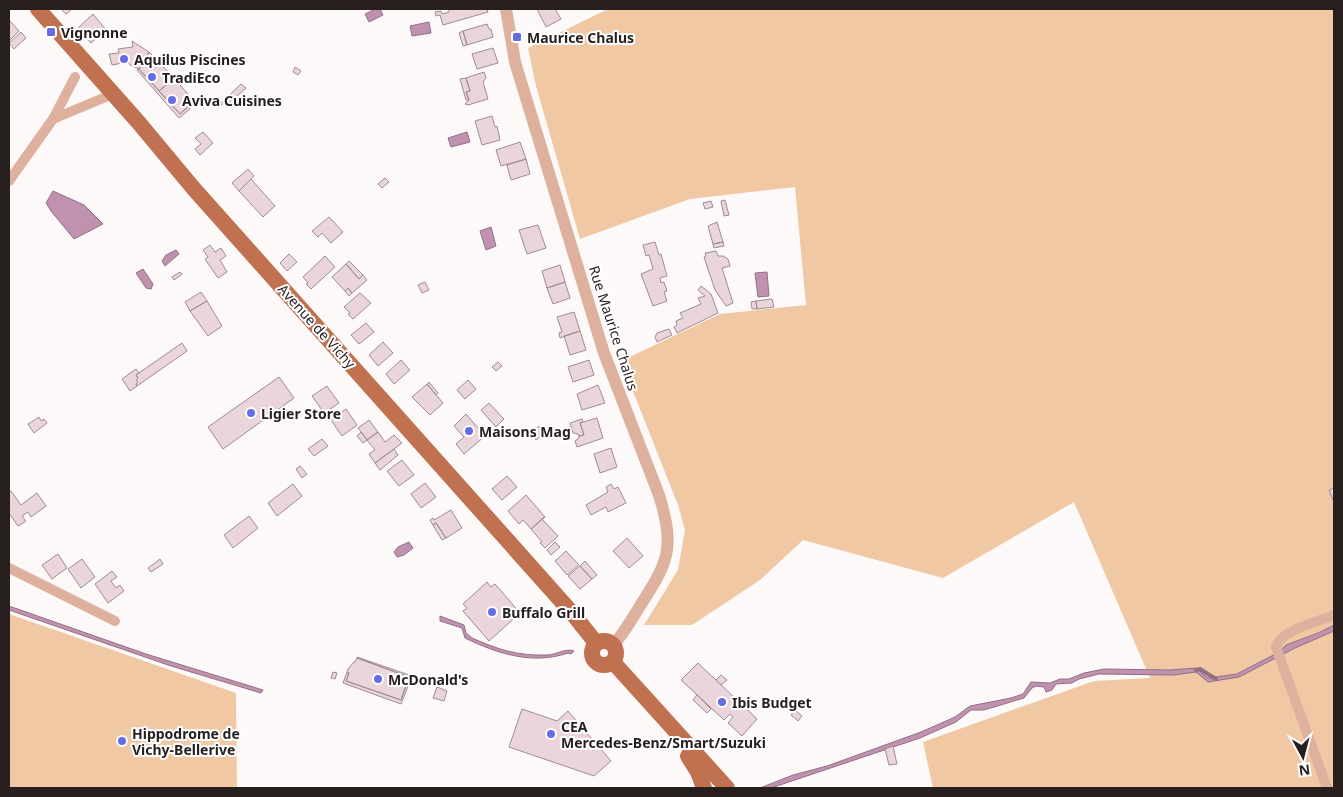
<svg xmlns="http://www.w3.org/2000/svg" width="1343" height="797" viewBox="0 0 1343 797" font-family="'Noto Sans',sans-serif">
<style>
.green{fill:#f0c8a3}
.water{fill:#c192b0;stroke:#927084}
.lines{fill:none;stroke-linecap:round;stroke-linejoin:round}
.stream{stroke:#927084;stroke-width:4}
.building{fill:#ead5da;stroke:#9f8c91}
.minor{stroke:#deb19f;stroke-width:10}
.tertiary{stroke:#deb19f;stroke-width:12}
.primary{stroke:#c07250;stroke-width:16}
.poi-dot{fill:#656de6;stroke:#fff;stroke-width:2}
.labels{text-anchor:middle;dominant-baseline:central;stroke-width:4;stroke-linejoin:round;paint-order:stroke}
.poi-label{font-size:14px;font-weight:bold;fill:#261f1e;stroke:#fff;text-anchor:start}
.street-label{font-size:14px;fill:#261f1e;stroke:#fff}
</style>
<rect width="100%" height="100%" fill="#fdf9f8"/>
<path class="green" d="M608,9H1334V788H933L923,742L1094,681L1150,678L1074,502L943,578L803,540L760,580L692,625H644L678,570L685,530L678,505L621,361L720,314L806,305L795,187L690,199L580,239L536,86L528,48Z
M9,614L236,693L237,788H9Z"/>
<path class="water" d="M375,9H380L383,15L369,22L365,14Z
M429,22L431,33L412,36L410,26Z
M467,132L470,142L451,147L448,138Z
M53,191L84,205L103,224L74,239L51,211L46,203Z
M491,227L496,246L486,250L480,231Z
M176,250L179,254L165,266L162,261L166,255Z
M143,269L153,284L151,289L146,288L136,273Z
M767,272L769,296L758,297L755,273Z
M409,542L413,548L404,555L397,557L394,552L398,547Z
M9,606L146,654L263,690L261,693L171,666L9,610Z
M440,616L464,625L466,633L472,638C499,650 518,656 548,655C558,654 565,648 574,651L571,654L568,653C533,665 498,654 465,638L462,628L440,621Z
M1334,625V631L1295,648L1239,677L1208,682L1196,672L1174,675L1099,674L1079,679L1072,683L1056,684L1052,690L1046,692L1044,687L1036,686L1032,688L1024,698L984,710H971L956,722L920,738L771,788H760L793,775L827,766L921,732L955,717L970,706L1011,698L1023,694L1031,682L1050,683L1060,679H1069L1084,673L1104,669L1170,670L1196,668L1208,678L1237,674L1279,652L1286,645L1318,633Z"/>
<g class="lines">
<path class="stream" d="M1196,670L1200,669L1216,679"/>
</g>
<path class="building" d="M61,9H72L66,14Z
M449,9H487L488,12L443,25L440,15L436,16L435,12L441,11L442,14L449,12Z
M537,9H555L561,19L546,27Z
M93,14L106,30L91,43L78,28Z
M9,20L19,31L9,41Z
M487,24L489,29H491L493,37L467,45L463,31Z
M463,31L467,45L463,46L459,33Z
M21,32L26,38L14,49L9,43Z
M132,41L149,52L139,69L130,65L128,62L112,65L109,54L119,53L118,49L133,47Z
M493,48L498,63L477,69L472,54Z
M149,52L174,78L159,91L139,69Z
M295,67L301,71L298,75L293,72Z
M139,69L180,114L188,107L190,109L179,118L137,70Z
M484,72L486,78L483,82L488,99L468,105L465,104L469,100L466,92L470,91L466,78Z
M174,78L194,101L180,114L159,91Z
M466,78L470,91L466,92L469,100H466L460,79Z
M241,84L246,88L227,105L224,103L220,106L219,105Z
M492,116L495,127L497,126L500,140L482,145L475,121Z
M203,132L213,143L200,155L195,149L201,144L195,138Z
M520,142L526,159L501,166L496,150Z
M526,159L530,174L511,180L507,165Z
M248,169L254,176L239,191L232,183Z
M385,178L389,182L382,188L378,184Z
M251,179L275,206L263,217L239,191Z
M725,200L729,215L724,216L721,201Z
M711,201L713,207L705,209L703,203Z
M329,217L343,232L331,243L322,233L318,237L312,231Z
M717,222L723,242L713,244L708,226Z
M538,225L546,248L527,254L519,230Z
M655,242L659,255L661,254L667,276L660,278L661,283L664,282L667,291L664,292L667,301L653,306L641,274L653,269L649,255L646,256L643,245Z
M723,242L724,246L714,248L713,244Z
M210,245L215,252L221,248L226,256L220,260L227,272L218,278L205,259L208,257L203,250Z
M716,251L718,256H723L728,259L730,266L722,268L733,303L726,306L715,290L704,257L706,256L705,253Z
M289,254L297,262L287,271L280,263Z
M325,256L335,267L311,289L306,284L308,283L303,277Z
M349,261L363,275L359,279L346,264Z
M346,264L359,279L363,275L367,280L352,293L348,288L345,291L332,277Z
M560,265L565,282L547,288L542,271Z
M180,272L182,274L174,280L172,277Z
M425,282L429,290L422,293L418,285Z
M565,282L570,298L553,304L547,288Z
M701,286L711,294L718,313L677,333L674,327L677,325L676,321L683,318L680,313L701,304L698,298L705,296L698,290Z
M348,288L352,293L349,296L345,291Z
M201,292L207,301L190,311L185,302Z
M360,293L371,303L353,319L348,314L350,313L344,307Z
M772,299L774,307L757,309L756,301Z
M207,301L222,326L208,336L190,311Z
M756,301L757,309H752L751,302Z
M574,312L580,331L560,338L559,333L562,332L557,317Z
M366,323L374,332L359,344L351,335Z
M669,329L672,335L657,342L655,337L657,333Z
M580,331L586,350L570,355L564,336Z
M383,342L393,353L378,366L369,355Z
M182,343L187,351L137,386L136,384L138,382L136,380L138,378L136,375Z
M401,360L410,370L394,384L386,374Z
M589,360L594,375L573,382L568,367Z
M498,362L502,366L496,371L492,367Z
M136,369L139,373L136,375L138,378L136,380L138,382L136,384L137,386L130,391L122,379Z
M279,377L294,398L223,449L208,427Z
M468,380L476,389L465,399L457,390Z
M429,382L438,393L436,395L427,384Z
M427,384L443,403L430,415L412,397Z
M598,385L605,403L582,410L577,394Z
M327,386L339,403L324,413L312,396Z
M489,403L504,419L496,427L481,410Z
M346,409L357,425L342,436L331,420Z
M466,414L485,436L464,454L456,444L464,437L454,426Z
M39,417L41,421L44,419L47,423L34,433L28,424Z
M597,418L603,438L577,447L575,441L579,438V436L584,435L580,423Z
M582,419L583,422L580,423L584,435L579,436L578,434L573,433L570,423Z
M369,420L378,432L367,440L358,428Z
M539,426L544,433L536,440L531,434Z
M361,432L367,440L363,443L357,436Z
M378,432L385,442L394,435L402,443L375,463L369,454L375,450L367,440Z
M322,439L328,446L314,456L308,449Z
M611,448L617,467L600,473L594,454Z
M394,449L398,455L380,470L375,463Z
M402,460L414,475L399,486L387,471Z
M300,466L307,474L302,478L296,469Z
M507,476L517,487L502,500L492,489Z
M425,483L436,497L421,508L411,494Z
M293,484L302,496L277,516L268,503Z
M611,484L614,489L618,487L626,503L608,512L606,507L591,515L586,505L608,492L606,487Z
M1334,488V500H1333L1329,490Z
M11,491L21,505L37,493L46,506L31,517L28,512L22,516L26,521L18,526L9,513V493Z
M526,495L545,517L531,529L523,520L519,524L508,511Z
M451,510L462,528L446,538L436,523L433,525L430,520L433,518L434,520Z
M249,516L258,528L233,548L224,535Z
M544,517L542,519L558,536L545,548L540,543L542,542L531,529Z
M436,523L446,538L442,540L433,525Z
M627,538L643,556L629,568L613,551Z
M555,542L560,547L551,555L547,550Z
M566,551L579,565L567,575L555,561Z
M58,554L67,568L52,579L42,565Z
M82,559L95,577L81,588L68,569Z
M160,559L163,564L151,572L148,568Z
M585,561L597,575L592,579L580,566Z
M580,566L592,579L580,589L568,576Z
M112,571L117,577L111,581L116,588L120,585L124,591L108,603L95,584Z
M487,582L491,587L495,584L520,613L489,641L463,611L467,608L463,604Z
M357,657L412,676L401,704L343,683L347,672L349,673L346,681L401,700L409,677L357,658Z
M357,658L409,677L401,700L346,681L349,673L347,672L348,669L354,662H355Z
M698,663L757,719L742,736L728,723L733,717L730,714L724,720L681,680Z
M333,672L337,673L335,679L331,678Z
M721,675L727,680L721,685L716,680Z
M437,687L447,691L444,701L433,698Z
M697,695L711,709L707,713L693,700Z
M522,709L557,721L568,711L611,761L594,776L509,747Z
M795,710L802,716L798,721L791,715Z
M893,746L897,764L889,765L885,749Z"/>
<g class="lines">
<path class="minor" d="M53,119L113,94
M9,181L53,119L75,77
M9,568L115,621
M1327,788L1276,647C1281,630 1318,622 1334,615"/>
<path class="tertiary" d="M506,9L515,62L604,353L659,495C675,548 669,561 640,606C632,619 624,633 614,644"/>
<path class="primary" d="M38,9L139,123L194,189L573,614L596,643
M592 653a12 12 0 1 1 24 0a12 12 0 1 1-24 0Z
M613,662L727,788
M688,756L698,772L704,788"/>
</g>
<g class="poi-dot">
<rect x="46" y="27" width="10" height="10" rx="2.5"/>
<rect x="512" y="32" width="10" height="10" rx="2.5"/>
<circle cx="124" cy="59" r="5"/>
<circle cx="152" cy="77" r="5"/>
<circle cx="172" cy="100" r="5"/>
<circle cx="251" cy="413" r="5"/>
<circle cx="469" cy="431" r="5"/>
<circle cx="492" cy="612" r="5"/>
<circle cx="378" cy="679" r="5"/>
<circle cx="722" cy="702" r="5"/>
<circle cx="551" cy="734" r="5"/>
<circle cx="122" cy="741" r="5"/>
</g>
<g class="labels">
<g class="poi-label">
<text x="61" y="32">Vignonne</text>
<text x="527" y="37">Maurice Chalus</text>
<text x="134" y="59">Aquilus Piscines</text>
<text x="162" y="77">TradiEco</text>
<text x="182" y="100">Aviva Cuisines</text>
<text x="261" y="413">Ligier Store</text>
<text x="479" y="431">Maisons Mag</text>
<text x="502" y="612">Buffalo Grill</text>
<text x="388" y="679">McDonald's</text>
<text x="732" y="702">Ibis Budget</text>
<text x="561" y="726">CEA<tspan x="561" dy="16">Mercedes-Benz/Smart/Suzuki</tspan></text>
<text x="132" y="733">Hippodrome de<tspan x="132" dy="16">Vichy-Bellerive</tspan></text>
</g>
<g class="street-label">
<text transform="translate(317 326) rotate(48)">Avenue de Vichy</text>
<text transform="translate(614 328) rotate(72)">Rue Maurice Chalus</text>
</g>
</g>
<rect width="1343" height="797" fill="none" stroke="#261f1e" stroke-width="20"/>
<g transform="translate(1303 757) rotate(173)" stroke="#ffffff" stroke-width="4" paint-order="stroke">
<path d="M0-4L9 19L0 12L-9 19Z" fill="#261f1e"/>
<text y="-8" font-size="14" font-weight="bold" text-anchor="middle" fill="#261f1e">N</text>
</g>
</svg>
